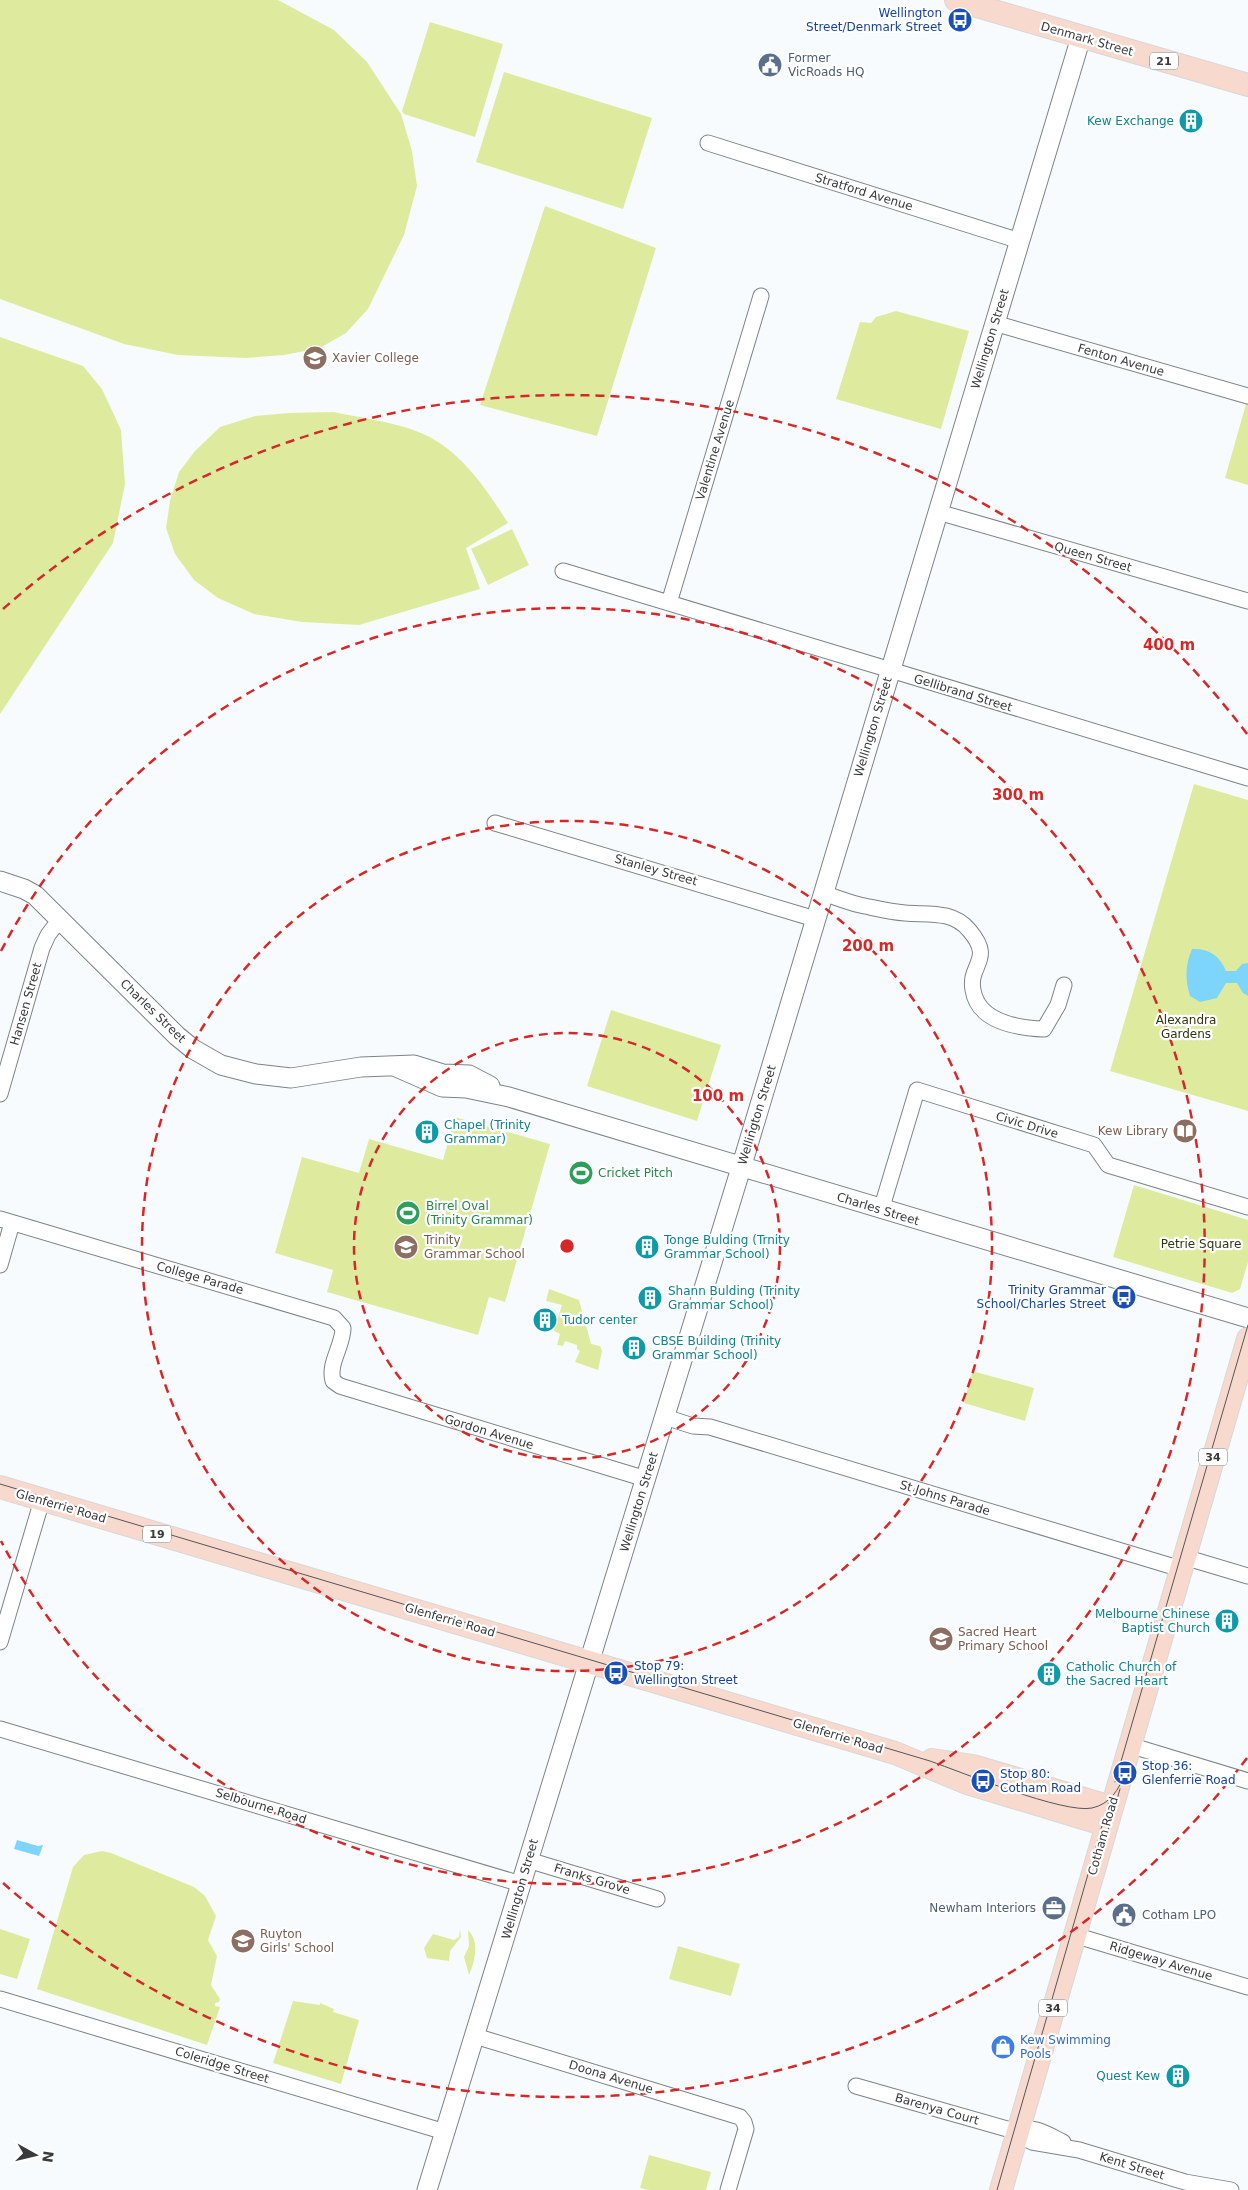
<svg xmlns="http://www.w3.org/2000/svg" width="1248" height="2190" viewBox="0 0 1248 2190" font-family="'DejaVu Sans',sans-serif">
<style>
.green{fill:#deeb9f}
.water{fill:#7dd5fc}
.lines{fill:none;stroke-linecap:round;stroke-linejoin:round}
.minor-casing{stroke:#7e8386;stroke-width:17}
.tertiary-casing{stroke:#7e8386;stroke-width:21}
.primary-casing{stroke:#d7d8d8;stroke-width:24}
.minor{stroke:#fff;stroke-width:15}
.tertiary{stroke:#fff;stroke-width:19}
.primary{stroke:#f8d9ce;stroke-width:22}
.tram{stroke:#545758;stroke-width:1}
.ring{fill:none;stroke:#d62828;stroke-width:2.5;stroke-dasharray:9 6}
.labels{text-anchor:middle;dominant-baseline:central;stroke-width:4.5;stroke-linejoin:round;paint-order:stroke}
.shield{fill:#fff;stroke:#747576;stroke-width:1}
.shield-label{font-size:11px;font-weight:bold;fill:#383a3b}
.transit-label{font-size:12px;fill:#164399;stroke:#fff;text-anchor:start}
.street-label{font-size:12px;fill:#383a3b;stroke:#fff}
.service-label{font-size:12px;fill:#4e5e75;stroke:#fff;text-anchor:start}
.culture-label{font-size:12px;fill:#0d838f;stroke:#fff;text-anchor:start}
.education-label{font-size:12px;fill:#785e54;stroke:#fff;text-anchor:start}
.park-label{font-size:12px;fill:#303413;stroke:#fff}
.leisure-label{font-size:12px;fill:#27864d;stroke:#fff;text-anchor:start}
.shop-label{font-size:12px;fill:#366cbe;stroke:#fff;text-anchor:start}
.centre{fill:#d62828;stroke:#fff;stroke-width:2.5}
.ring-label{font-size:15px;text-anchor:middle;font-weight:bold;fill:#d62828;stroke:#fff;stroke-width:4.5;stroke-linejoin:round;paint-order:stroke}
</style>
<rect width="100%" height="100%" fill="#f7fbfe"/>
<path class="green" d="M0,0H278L334,30L367,62L401,114L412,151L417,186L404,235L368,309L346,333L320,348L284,355L246,358L178,355L124,344L0,299Z
M430,22L503,44L475,137L404,114L402,111Z
M504,72L652,118L623,209L476,162Z
M545,206L656,248L597,436L480,405Z
M896,311L969,331L941,429L836,399L860,322L871,323L876,317Z
M0,337L83,366L102,389L121,430L125,484L113,543L0,714Z
M1246,404H1248V485L1225,478Z
M334,412C360,418 390,421 416,431C458,446 485,487 508,523L466,548L480,589L359,625L302,622L254,614L218,598L194,580L175,554L166,528L170,501L179,472L195,451L220,427L255,416L289,413Z
M512,529L529,565L488,585L471,549Z
M1194,784L1248,800V1111L1110,1071Z
M611,1010L721,1045L697,1121L587,1086Z
M455,1117L550,1144L505,1302L489,1297L478,1335L327,1292L333,1270L275,1253L302,1157L359,1173L369,1139L443,1160Z
M591,1166L594,1169L570,1181L569,1178Z
M1134,1185L1248,1220V1262L1240,1289L1232,1293L1113,1257Z
M549,1289L579,1300L591,1344L600,1346L602,1351L598,1370L575,1362L580,1351L577,1349V1345L565,1341L563,1346L557,1345L560,1334L554,1331L562,1305L546,1301Z
M972,1371L1034,1388L1025,1421L964,1403Z
M102,1851L111,1853L194,1887L205,1896L216,1916L208,1940L217,1956L211,1985L220,1999L219,2002L215,2003V2006L220,2007L207,2045L37,1989L73,1867L84,1855Z
M0,1929L30,1939L17,1979L0,1974Z
M460,1929L461,1937L450,1951L449,1961L427,1958L424,1948L433,1934L454,1940L459,1937Z
M468,1930C480,1942 475,1961 469,1975L464,1957L469,1946Z
M678,1946L740,1964L731,1996L669,1979Z
M293,2001L320,2005V2003L334,2009L333,2012L359,2020L341,2084L273,2063Z
M649,2155L711,2172L706,2190H649L640,2188Z"/>
<path class="water" d="M1192,949C1209,948 1220,956 1226,971H1236L1242,964L1248,963V996L1243,993L1237,983H1226L1217,998L1200,1002L1190,996C1185,980 1185,965 1192,949Z
M17,1840L38,1846L43,1845L39,1856L14,1849Z"/>
<g class="lines">
<defs>
<path id="minor" d="M708,143L1020,241
M994,323L1248,396
M938,512L1248,601
M563,571L1248,778
M669,603L761,296
M495,823L815,919
M823,893C835,897 847,902 860,905C875,908 890,912 905,913C928,915 952,910 969,930C995,960 968,964 973,990C978,1022 1018,1028 1044,1029L1058,1005L1064,985
M0,1094L42,948L48,935L60,919
M881,1210L917,1090L1094,1145L1108,1165L1248,1207
M0,1219L334,1318L343,1328C343,1346 328,1363 333,1381L340,1386L646,1479
M0,1265L12,1223
M665,1417L693,1426L710,1427L1181,1569
M1184,1557L1248,1576
M0,1642L42,1500
M0,1729L521,1884
M1129,1745L1248,1781
M528,1860L657,1899
M1074,1935L1248,1987
M0,1999L445,2132
M475,2036L740,2117L744,2122L746,2129L728,2190
M856,2086L1018,2132
M1018,2132L1020,2136L1032,2142L1079,2150L1185,2182L1231,2190
M1018,2132C1031,2123 1050,2136 1063,2142"/>
<path id="tertiary" d="M0,881L24,889L35,895L177,1036L193,1049L221,1065L256,1074L291,1078L361,1067L414,1065L443,1074L469,1075L490,1086
M394,1066L442,1087L466,1088L509,1097L1248,1318
M427,2190L741,1168L1081,37"/>
<path id="primary" d="M956,0L1248,85
M0,1487L895,1753L967,1783L1106,1825
M932,1760L973,1766L1111,1807
M1001,2190L1248,1339"/>
</defs>
<use href="#minor" class="minor-casing"/>
<use href="#tertiary" class="tertiary-casing"/>
<use href="#primary" class="primary-casing"/>
<use href="#minor" class="minor"/>
<use href="#tertiary" class="tertiary"/>
<use href="#primary" class="primary"/>
<path class="tram" d="M0,1484L930,1761C961,1772 1064,1814 1092,1808C1110,1804 1119,1790 1125,1773
M1115,1782L1248,1325
M1101,1854L1120,1789
M997,2190L1110,1798"/>
</g>
<g class="ring">
<circle cx="567" cy="1246" r="213"/>
<circle cx="567" cy="1246" r="425"/>
<path d="M1 951A638 638 0 1 1 1 1541"/>
<path d="M1247 1758A851 851 0 0 1 3 1883M3 609A851 851 0 0 1 1247 734"/>
</g>
<defs>
<symbol id="bus-disc" viewBox="-11 -11 22 22"><circle r="9.5" fill="#1a4fb4" stroke="#fff"/><path d="M-5-6H5V4H4V6H2V4H-2V6H-4V4H-5ZM-3.5-4V0h7V-4ZM-3.5 1.2v1.5H-2V1.2ZM2 1.2v1.5H3.5V1.2Z" fill="#fff"/></symbol>
<symbol id="civic-disc" viewBox="-11 -11 22 22"><circle r="9.5" fill="#5c6f8a" stroke="#fff"/><path d="M-.6-6.5H3V-4.5H.6V-3L4-1V1h2V6H-6V1h2V-1L-.6-3ZM-1.2 2.5V6h2.4V2.5Z" fill="#fff"/></symbol>
<symbol id="building-disc" viewBox="-11 -11 22 22"><circle r="9.5" fill="#0f9aa8" stroke="#fff"/><path d="M-4-6H4V6H1V3H-1V6H-4ZM-2.5-4.3h1.7v1.8h-1.7ZM.8-4.3h1.7v1.8H.8ZM-2.5-1h1.7V.8h-1.7ZM.8-1h1.7V.8H.8Z" fill="#fff"/></symbol>
<symbol id="school-disc" viewBox="-11 -11 22 22"><circle r="9.5" fill="#8d6e63" stroke="#fff"/><path d="M0-5L7-2L0 1L-7-2ZM-4 1L0 2.5L4 1V4Q0 6-4 4Z" fill="#fff"/></symbol>
<symbol id="library-disc" viewBox="-11 -11 22 22"><circle r="9.5" fill="#8d6e63" stroke="#fff"/><path d="M-6-4Q-3-5.5-.7-3.5V5Q-3 3-6 4ZM6-4Q3-5.5 .7-3.5V5Q3 3 6 4Z" fill="#fff"/></symbol>
<symbol id="stadium-disc" viewBox="-11 -11 22 22"><circle r="9.5" fill="#2e9e5b" stroke="#fff"/><path d="M0-5a6.5 5 0 1 0 0 10a6.5 5 0 1 0 0-10ZM-3.5-1.8h7v3.6h-7Z" fill="#fff"/></symbol>
<symbol id="office-disc" viewBox="-11 -11 22 22"><circle r="9.5" fill="#5c6f8a" stroke="#fff"/><path d="M-6-3h4V-5.5h4V-3h4V5H-6ZM-1-4.5V-3h2v-1.5ZM-6 0V1H6V0Z" fill="#fff"/></symbol>
<symbol id="shop-disc" viewBox="-11 -11 22 22"><circle r="9.5" fill="#3f7fe0" stroke="#fff"/><path d="M-5-2.5h2.3a2.7 3.5 0 0 1 5.4 0H5L5.5 6h-11ZM-1.5-2.5h3a1.5 2.3 0 0 0-3 0Z" fill="#fff"/></symbol>
</defs>
<g fill-rule="evenodd">
<use href="#bus-disc" x="946" y="6" width="28" height="28"/>
<use href="#civic-disc" x="756" y="51" width="28" height="28"/>
<use href="#building-disc" x="1177" y="107" width="28" height="28"/>
<use href="#school-disc" x="301" y="344" width="28" height="28"/>
<use href="#library-disc" x="1171" y="1117" width="28" height="28"/>
<use href="#building-disc" x="413" y="1118" width="28" height="28"/>
<use href="#stadium-disc" x="567" y="1159" width="28" height="28"/>
<use href="#stadium-disc" x="394" y="1199" width="28" height="28"/>
<use href="#school-disc" x="392" y="1233" width="28" height="28"/>
<use href="#building-disc" x="633" y="1233" width="28" height="28"/>
<use href="#bus-disc" x="1110" y="1283" width="28" height="28"/>
<use href="#building-disc" x="636" y="1284" width="28" height="28"/>
<use href="#building-disc" x="531" y="1306" width="28" height="28"/>
<use href="#building-disc" x="620" y="1334" width="28" height="28"/>
<use href="#building-disc" x="1213" y="1607" width="28" height="28"/>
<use href="#school-disc" x="927" y="1625" width="28" height="28"/>
<use href="#bus-disc" x="602" y="1659" width="28" height="28"/>
<use href="#building-disc" x="1035" y="1660" width="28" height="28"/>
<use href="#bus-disc" x="1111" y="1759" width="28" height="28"/>
<use href="#bus-disc" x="969" y="1767" width="28" height="28"/>
<use href="#office-disc" x="1040" y="1894" width="28" height="28"/>
<use href="#civic-disc" x="1110" y="1901" width="28" height="28"/>
<use href="#school-disc" x="229" y="1927" width="28" height="28"/>
<use href="#shop-disc" x="989" y="2033" width="28" height="28"/>
<use href="#building-disc" x="1164" y="2062" width="28" height="28"/>
</g>
<g class="labels">
<g class="shield">
<rect x="1150" y="52.5" width="28" height="17" rx="4"/>
<rect x="1199" y="1448.5" width="28" height="17" rx="4"/>
<rect x="143" y="1525.5" width="28" height="17" rx="4"/>
<rect x="1039" y="1999.5" width="28" height="17" rx="4"/>
</g>
<g class="shield-label">
<text x="1164" y="61">21</text>
<text x="1213" y="1457">34</text>
<text x="157" y="1534">19</text>
<text x="1053" y="2008">34</text>
</g>
<g class="transit-label">
<text x="942" y="13" text-anchor="end">Wellington<tspan x="942" dy="14">Street/Denmark Street</tspan></text>
<text x="1106" y="1290" text-anchor="end">Trinity Grammar<tspan x="1106" dy="14">School/Charles Street</tspan></text>
<text x="634" y="1666">Stop 79:<tspan x="634" dy="14">Wellington Street</tspan></text>
<text x="1142" y="1766">Stop 36:<tspan x="1142" dy="14">Glenferrie Road</tspan></text>
<text x="1000" y="1774">Stop 80:<tspan x="1000" dy="14">Cotham Road</tspan></text>
</g>
<g class="street-label">
<text transform="translate(1087 39) rotate(16)">Denmark Street</text>
<text transform="translate(864 192) rotate(17)">Stratford Avenue</text>
<text transform="translate(990 339) rotate(-73)">Wellington Street</text>
<text transform="translate(1121 360) rotate(16)">Fenton Avenue</text>
<text transform="translate(715 450) rotate(-73)">Valentine Avenue</text>
<text transform="translate(1093 557) rotate(16)">Queen Street</text>
<text transform="translate(963 693) rotate(17)">Gellibrand Street</text>
<text transform="translate(873 727) rotate(-73)">Wellington Street</text>
<text transform="translate(656 870) rotate(16)">Stanley Street</text>
<text transform="translate(26 1004) rotate(-74)">Hansen Street</text>
<text transform="translate(153 1011) rotate(44)">Charles Street</text>
<text transform="translate(757 1115) rotate(-73)">Wellington Street</text>
<text transform="translate(1027 1125) rotate(17)">Civic Drive</text>
<text transform="translate(878 1209) rotate(17)">Charles Street</text>
<text transform="translate(200 1278) rotate(16)">College Parade</text>
<text transform="translate(489 1432) rotate(17)">Gordon Avenue</text>
<text transform="translate(945 1498) rotate(17)">St Johns Parade</text>
<text transform="translate(639 1502) rotate(-73)">Wellington Street</text>
<text transform="translate(61 1506) rotate(16)">Glenferrie Road</text>
<text transform="translate(450 1620) rotate(16)">Glenferrie Road</text>
<text transform="translate(838 1736) rotate(17)">Glenferrie Road</text>
<text transform="translate(261 1806) rotate(17)">Selbourne Road</text>
<text transform="translate(1103 1836) rotate(-74)">Cotham Road</text>
<text transform="translate(592 1879) rotate(17)">Franks Grove</text>
<text transform="translate(520 1889) rotate(-74)">Wellington Street</text>
<text transform="translate(1161 1961) rotate(17)">Ridgeway Avenue</text>
<text transform="translate(222 2065) rotate(17)">Coleridge Street</text>
<text transform="translate(611 2077) rotate(17)">Doona Avenue</text>
<text transform="translate(937 2109) rotate(16)">Barenya Court</text>
<text transform="translate(1132 2166) rotate(17)">Kent Street</text>
</g>
<g class="service-label">
<text x="788" y="58">Former<tspan x="788" dy="14">VicRoads HQ</tspan></text>
<text x="1036" y="1908" text-anchor="end">Newham Interiors</text>
<text x="1142" y="1915">Cotham LPO</text>
</g>
<g class="culture-label">
<text x="1174" y="121" text-anchor="end">Kew Exchange</text>
<text x="444" y="1125">Chapel (Trinity<tspan x="444" dy="14">Grammar)</tspan></text>
<text x="664" y="1240">Tonge Bulding (Trnity<tspan x="664" dy="14">Grammar School)</tspan></text>
<text x="668" y="1291">Shann Bulding (Trinity<tspan x="668" dy="14">Grammar School)</tspan></text>
<text x="562" y="1320">Tudor center</text>
<text x="652" y="1341">CBSE Building (Trinity<tspan x="652" dy="14">Grammar School)</tspan></text>
<text x="1210" y="1614" text-anchor="end">Melbourne Chinese<tspan x="1210" dy="14">Baptist Church</tspan></text>
<text x="1066" y="1667">Catholic Church of<tspan x="1066" dy="14">the Sacred Heart</tspan></text>
<text x="1160" y="2076" text-anchor="end">Quest Kew</text>
</g>
<g class="education-label">
<text x="332" y="358">Xavier College</text>
<text x="1168" y="1131" text-anchor="end">Kew Library</text>
<text x="424" y="1240">Trinity<tspan x="424" dy="14">Grammar School</tspan></text>
<text x="958" y="1632">Sacred Heart<tspan x="958" dy="14">Primary School</tspan></text>
<text x="260" y="1934">Ruyton<tspan x="260" dy="14">Girls' School</tspan></text>
</g>
<g class="park-label">
<text x="1186" y="1020">Alexandra<tspan x="1186" dy="14">Gardens</tspan></text>
<text x="1201" y="1244">Petrie Square</text>
</g>
<g class="leisure-label">
<text x="598" y="1173">Cricket Pitch</text>
<text x="426" y="1206">Birrel Oval<tspan x="426" dy="14">(Trinity Grammar)</tspan></text>
</g>
<g class="shop-label">
<text x="1020" y="2040">Kew Swimming<tspan x="1020" dy="14">Pools</tspan></text>
</g>
</g>
<circle cx="567" cy="1246" r="8" class="centre"/>
<g class="ring-label">
<text x="1169" y="650">400 m</text>
<text x="1018" y="800">300 m</text>
<text x="868" y="951">200 m</text>
<text x="718" y="1101">100 m</text>
</g>
<g transform="translate(35 2155) rotate(98)" stroke="#ffffff" stroke-width="4" paint-order="stroke">
<path d="M0-4L9 19L0 12L-9 19Z" fill="#383a3b"/>
<text y="-8" font-size="14" font-weight="bold" text-anchor="middle" fill="#383a3b">N</text>
</g>
</svg>
